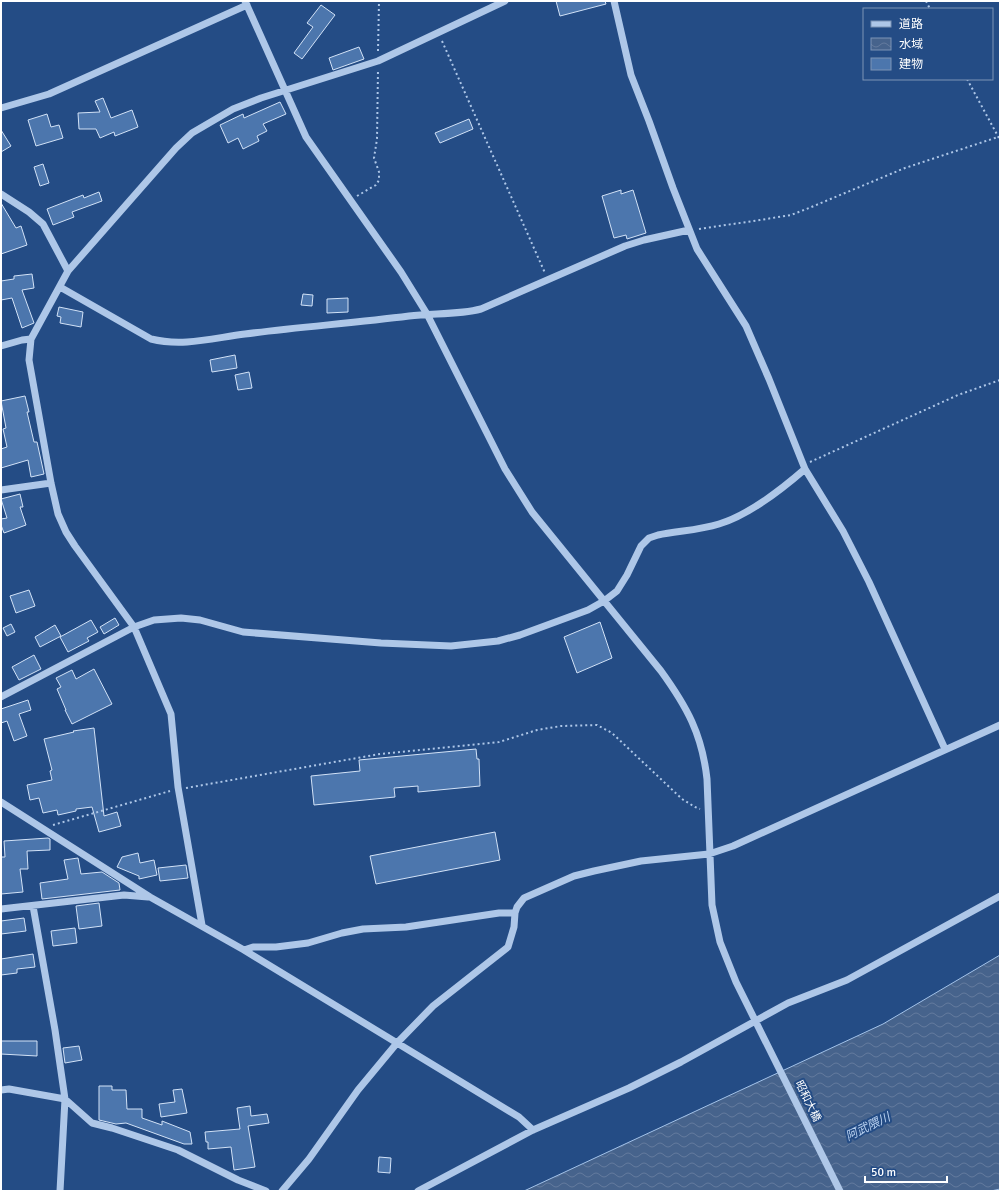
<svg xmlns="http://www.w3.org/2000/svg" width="1001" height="1192" viewBox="0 0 1001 1192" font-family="Signika,'Noto Sans JP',sans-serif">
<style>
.water{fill:url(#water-waves);stroke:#a2c2e9}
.building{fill:#4c76ad;stroke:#d2e2f7}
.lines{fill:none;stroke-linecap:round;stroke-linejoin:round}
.path{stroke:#aec7e8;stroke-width:2;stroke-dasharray:2 3;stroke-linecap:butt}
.minor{stroke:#aec7e8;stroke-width:7}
.labels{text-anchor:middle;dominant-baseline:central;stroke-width:4;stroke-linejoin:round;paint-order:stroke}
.street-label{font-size:11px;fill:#fff;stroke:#244c85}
.water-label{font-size:12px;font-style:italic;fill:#b9d1f0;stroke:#244c85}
</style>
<defs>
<pattern id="water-waves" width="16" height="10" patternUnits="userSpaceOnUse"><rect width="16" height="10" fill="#46638c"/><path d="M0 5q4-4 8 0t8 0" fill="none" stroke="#627a9d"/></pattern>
</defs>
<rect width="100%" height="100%" fill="#244c85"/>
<path class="water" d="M1000,955V1189L991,1191H524L883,1024Z"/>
<path class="building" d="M556,1H605L606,4L560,16Z
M321,5L335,15L302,59L294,53L313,27L307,23Z
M359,47L364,59L333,70L329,58Z
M103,98L111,118L132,110L138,127L115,136L114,132L100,138L96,129H79L78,113L100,112L95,101Z
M280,102L286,114L263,124L267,131L257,136L259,141L243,149L238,138L228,143L220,125L243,114L244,118Z
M47,114L51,127L59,125L63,138L36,146L28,120Z
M469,119L473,129L440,143L435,133Z
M1,130L11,146L1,152Z
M43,164L49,183L40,186L34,167Z
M621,190V194L633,190L646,233L627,239L626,235L614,238L602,196Z
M99,192L102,201L72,212L74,217L53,225L47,209L83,195L84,198Z
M1,203L16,228L21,226L27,245L1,254Z
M32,274L34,288L22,290L34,323L22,328L12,298L1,300V281L14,279V276Z
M303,294L313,295L312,306L301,305Z
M348,298V312L327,313V299Z
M59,307L83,312L81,327L60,323L61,317L57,316Z
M235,355L237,368L212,372L210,360Z
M249,372L252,388L238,390L235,375Z
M25,396L29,412H27L34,442H37L44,474L31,477L28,460L1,468V449L7,447L3,429L6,428L1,401Z
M20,494L23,507H20L26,525L4,533L1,525V519L7,518L1,499Z
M29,590L35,606L16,613L10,596Z
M115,618L119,625L104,634L100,627Z
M91,620L98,632L87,638L89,641L68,652L60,637Z
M600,622L612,658L577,673L564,637Z
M11,624L15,632L7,636L3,628Z
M55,625L61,636L40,647L35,637Z
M34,655L41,669L19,680L12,667Z
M94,669L112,704L72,724L65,710H66L57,689L61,687L56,678L72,670L76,679Z
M28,700L31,710L19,714L27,736L14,741L7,721L1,723V709Z
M94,728L104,816L117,812L121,826L99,832L92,807L76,809V811L58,815L57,810L43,813L39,798L30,800L27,785L52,780L50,771L52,770L44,739L74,732L73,731Z
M476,749L477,759H479L480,786L418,792V786L394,788L395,797L314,805L311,776L360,771L359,760Z
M495,832L500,860L376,884L370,856Z
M48,838L50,839V850L27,851L28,869H20L23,892L1,894V857H5L4,841Z
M138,853L140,863L154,860L157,875L139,879V876L117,867L122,857Z
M78,858L81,874L102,872L119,883L120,890L42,899L40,883L68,879L64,860Z
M186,865L188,878L160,881L158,868Z
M99,903L102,926L79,929L76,906Z
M24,918L26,931L1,934V921Z
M75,928L77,943L53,946L51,931Z
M33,954L35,967L17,969V973L1,975V959Z
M1,1041H37V1056L1,1054Z
M79,1046L82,1060L65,1063L63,1048Z
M99,1086H112V1090H126L127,1109H142V1118L162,1125V1121L190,1132L192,1144H184L126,1123L116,1124L99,1120Z
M182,1089L187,1113L161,1117L159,1104L175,1102L173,1090Z
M250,1106L251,1116L267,1114L269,1123L248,1126L255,1167L234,1170L231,1147L208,1149V1142H206L205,1132L240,1129L237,1108Z
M379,1157L391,1158L390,1173L378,1172Z"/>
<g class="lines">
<path class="path" d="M926,1L930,9
M442,41L545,273
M378,51L379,1
M967,79L1000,140
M357,196L376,185L379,180V172L374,158L377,139L378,69
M699,229L760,220L791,215L809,208L905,168L998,137
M810,462L958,395L1000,380
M186,788L380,754L499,742L537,730L561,726L597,725L612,733L682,799L695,807L700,809
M53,825L170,791"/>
<path class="minor" d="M245,1L306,137L401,272L427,314L505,469L532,512L661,671C687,707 702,734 707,779L712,905L720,942L736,982L840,1191
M614,1L631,75L649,121L673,188L697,249L746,326L769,379L805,469L843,531L869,582L945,749
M1,108L49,94L247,5
M1,194L29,212L43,224L68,271
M60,287L151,339C183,347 213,338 245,334C299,327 354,323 409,316C433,313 458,315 481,309L625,246L644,240L689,230
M1,346L22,340L31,339
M1,490L51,483
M1,697L134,627L75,546L66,532L58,514L51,483L29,360L31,339L68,271L176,148L192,133L233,109L261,98L378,61L505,1
M1,802L150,897L244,950L519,1117L533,1130
M33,906L55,1030L65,1099L60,1191
M1,909L124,895L148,897
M202,925L178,787L171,714L134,627L154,620L181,618L200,620L243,632L381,643L451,646L498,641L520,635L588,610L604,601L617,591L627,575L641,546L649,538L658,535C678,531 700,530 719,524C749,515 782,489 805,469
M244,950L253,947H276L308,943L342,933L363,929L406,927L499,913H515
M1,1090L9,1089L65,1099L92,1123L112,1128L178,1150L238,1180L266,1191
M282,1191L309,1159L358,1090L397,1043L433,1006L508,947L514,927L515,913L517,907L524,898L574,876L594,871L641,861L709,854L733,846L1000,725
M418,1191L533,1130L629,1088L681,1062L788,1003L847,980L1000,896"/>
</g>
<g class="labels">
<g class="street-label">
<text transform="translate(808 1101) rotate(64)">昭和大橋</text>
</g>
<g class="water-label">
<text transform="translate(868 1127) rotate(-26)">阿武隈川</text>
</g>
</g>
<rect width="1001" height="1192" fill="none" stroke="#ffffff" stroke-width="4"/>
<rect x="863" y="8" width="130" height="72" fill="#244c85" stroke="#7c94b6"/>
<rect x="871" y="21" width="20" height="6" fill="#aec7e8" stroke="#7c94b6"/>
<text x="899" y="28" font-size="12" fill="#ffffff">道路</text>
<rect x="871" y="38" width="20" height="12" fill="url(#water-waves)" stroke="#7c94b6"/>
<text x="899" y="48" font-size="12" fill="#ffffff">水域</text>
<rect x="871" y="58" width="20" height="12" fill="#4c76ad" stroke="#7c94b6"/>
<text x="899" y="68" font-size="12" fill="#ffffff">建物</text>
<path d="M865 1176v6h82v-6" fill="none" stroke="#ffffff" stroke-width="2"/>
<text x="871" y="1176" font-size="12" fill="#ffffff" stroke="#244c85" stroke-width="3" paint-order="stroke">50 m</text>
</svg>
